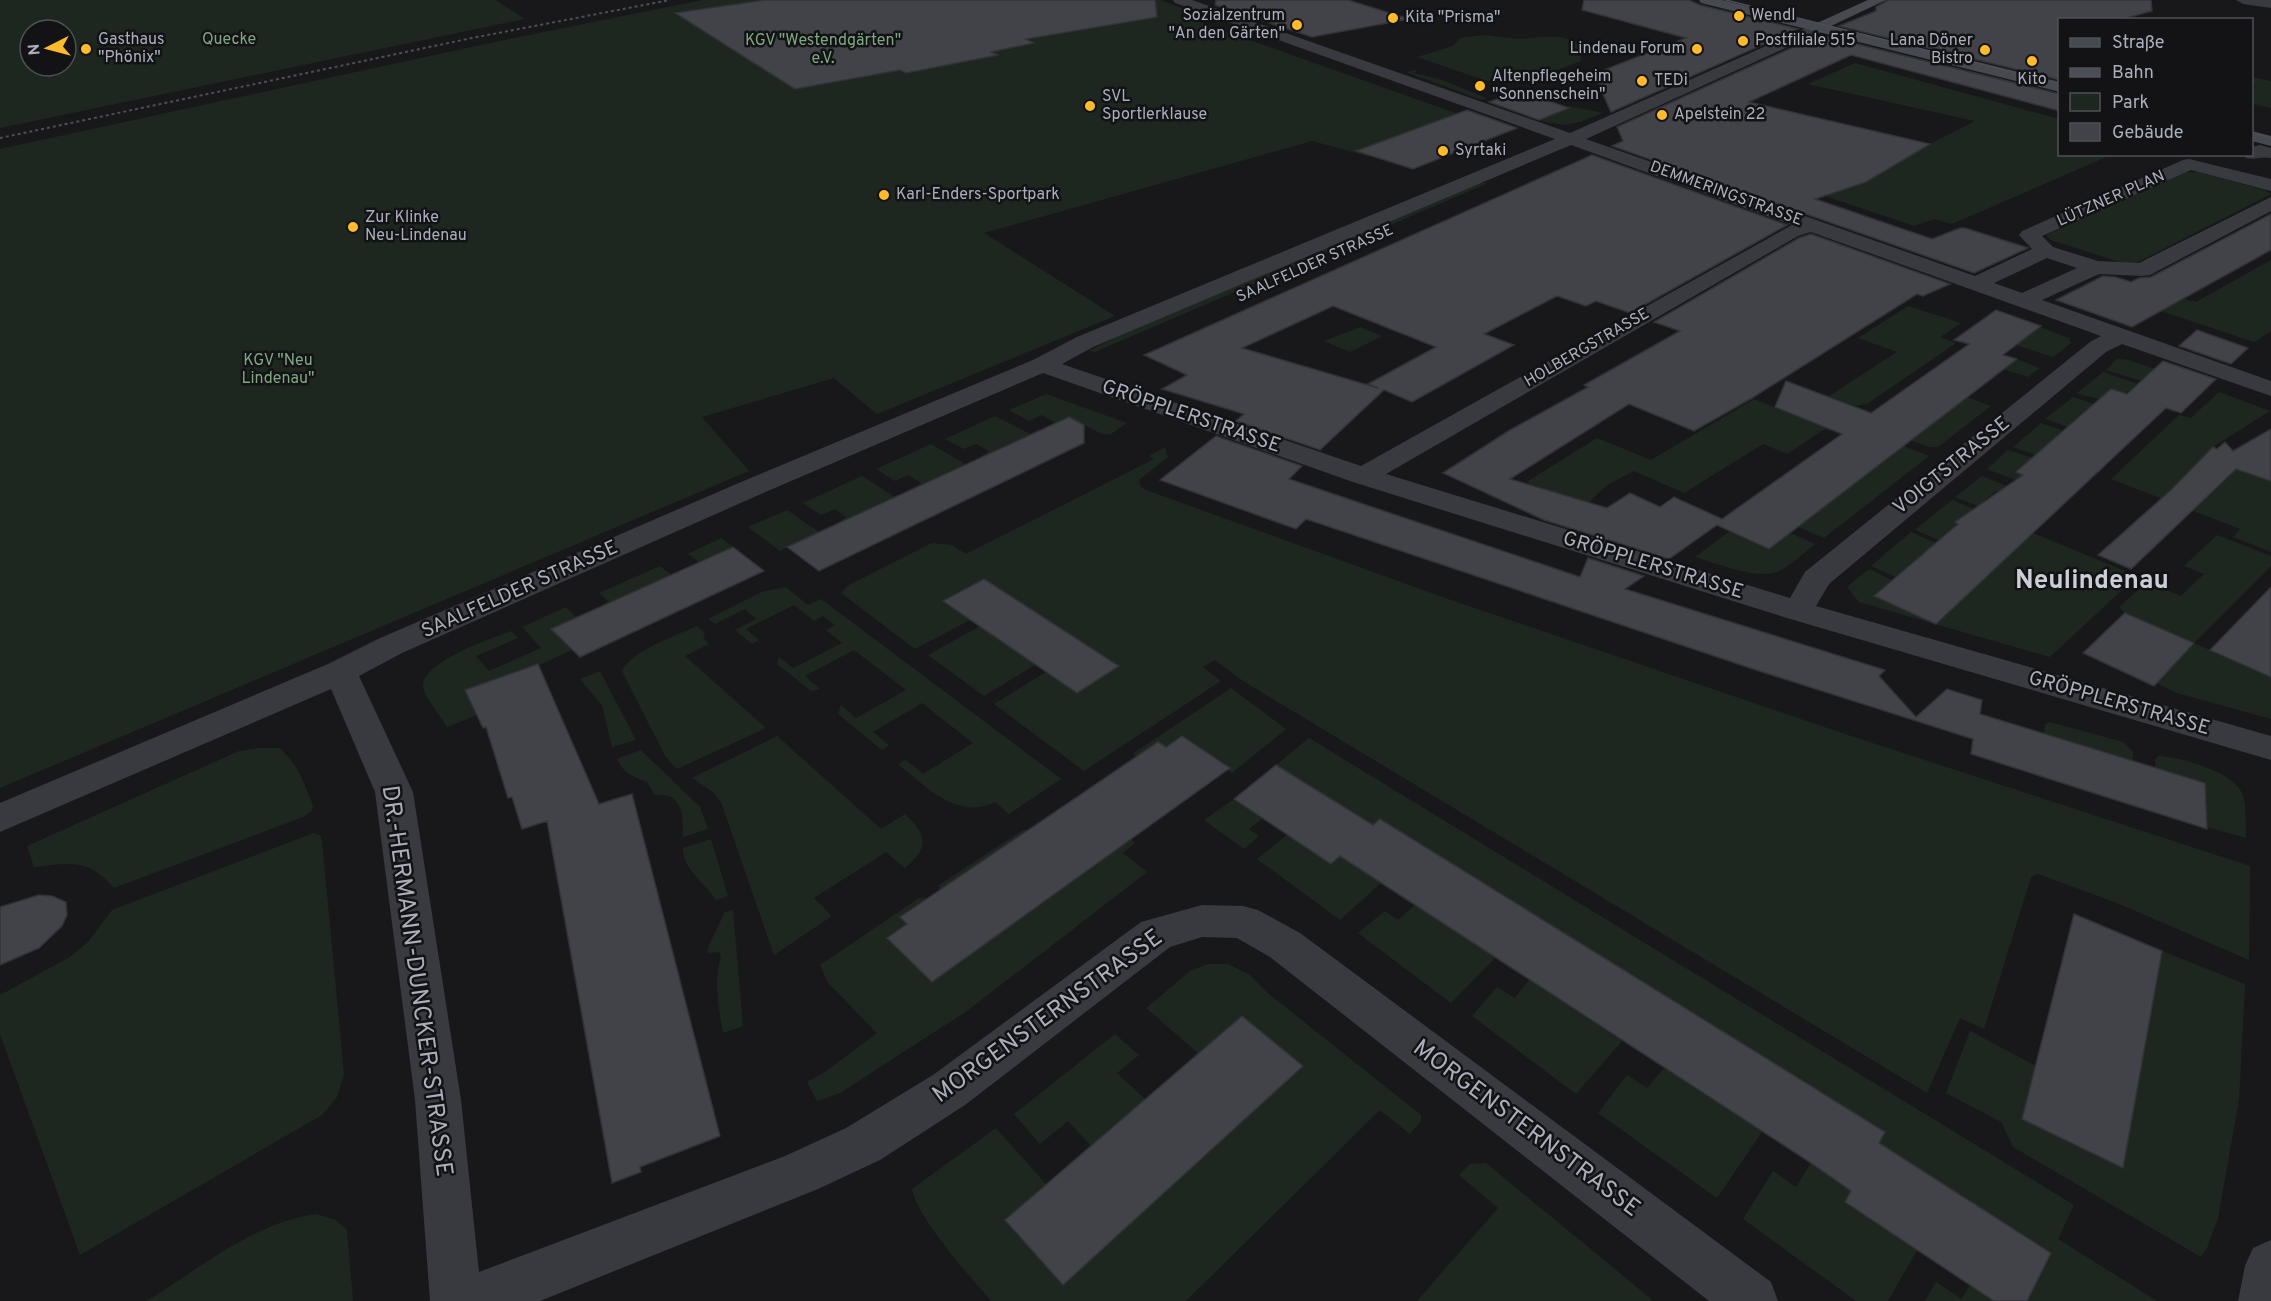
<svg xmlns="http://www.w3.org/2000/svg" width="2271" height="1301" viewBox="0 0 2271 1301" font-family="Overpass,sans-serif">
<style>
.green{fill:#1e271f;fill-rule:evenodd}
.building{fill:#424348;stroke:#323237;stroke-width:1.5;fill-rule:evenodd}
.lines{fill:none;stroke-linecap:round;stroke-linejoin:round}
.street{fill:#393a40;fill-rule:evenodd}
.secondary{fill:#474951;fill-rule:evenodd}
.tram{stroke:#4c4e56;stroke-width:1.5}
.rail{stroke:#4c4e56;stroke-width:2;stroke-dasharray:3 3;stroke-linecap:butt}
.poi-dot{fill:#ffbb2c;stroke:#131316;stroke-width:2}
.labels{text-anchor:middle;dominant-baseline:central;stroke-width:5;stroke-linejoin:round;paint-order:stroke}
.far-poi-label{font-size:16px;fill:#aaafbc;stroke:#131316;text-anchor:start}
.far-park-label{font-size:16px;fill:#7fa882;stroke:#131316}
.far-street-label{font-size:16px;fill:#aaafbc;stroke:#131316}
.street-label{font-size:20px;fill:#aaafbc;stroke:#131316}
.near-street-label{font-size:24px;fill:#aaafbc;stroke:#131316}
.district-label{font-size:26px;font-weight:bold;fill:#cbced7;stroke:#131316}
</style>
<rect width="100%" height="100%" fill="#18181b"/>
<path class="green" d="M0,0H495L525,19L0,128ZM30,30H66V66H30Z
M703,0H1160L1190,11L1179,15L1489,125L1394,163L1312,141L984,233L1115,316L877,414L834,378L702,417L749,471L0,788V149L490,43Z
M1485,35C1496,36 1507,38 1518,39C1539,39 1561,31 1579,45L1581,61L1528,81H1487L1417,57L1453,46L1460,38Z
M1855,63L2059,119L2060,154L2111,155L1952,224L1934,219L1914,226L1825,196L1864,183L1930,144L1975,121L1808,84Z
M1415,70L1417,71L1414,73L1442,80L1486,98L1482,100L1406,72Z
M2252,77L2271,81V108L2252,104V89L2256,87L2252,86Z
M1500,103L1542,117L1569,106L1603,113L1580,122L1563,125L1546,122L1497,105Z
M2185,172H2197L2265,190L2271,194L2134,264L2122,263L2051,240L2046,235Z
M1475,183H1488L1095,352L1089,351L1116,337Z
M2271,260V331L2254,342L2161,311L2184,299L2196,302Z
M1908,306L1961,323L1940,337L1956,343L1867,404L1856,406L1829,396L1897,352L1858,338Z
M1360,327L1382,336L1350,352L1324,341Z
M2040,327L2069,338L2071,343L2053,357L2016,345Z
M2016,359L2040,368L2028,377L2003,369Z
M2117,359L2129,360L2155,369L2141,381L2106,370Z
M2103,372L2138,384C2118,402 2101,402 2077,393Z
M2219,392L2270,411L2213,447L2271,481V552L2233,537L2240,529L2111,479L2179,415L2191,418Z
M1046,394L1127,423L1111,434H1102L1069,417L1051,425L1054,422L1042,415L1029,421L1009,410Z
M1967,397L1991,406L1938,447H1929L1871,426Z
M2073,397L2094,404L2068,427L2045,419Z
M1754,399L1826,428L1787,454L1763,444L1684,493L1634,471L1607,485L1588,503L1530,485L1528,481L1597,438L1651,460Z
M995,416L1030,434L979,458L989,451L976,444L964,449L945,439Z
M2041,423L2064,431L2036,455L2013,447Z
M1863,430L1929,456L1824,538L1798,527Z
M931,444L965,464L909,490L921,483L908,475L895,481L876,469Z
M1165,447L1168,457L1139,480L1140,486L1146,490L1448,599L1848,735L2250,866L2249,960L2117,903L2038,874L2031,877L1984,1029L1960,1018L1927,1093L1243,681L1215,660L1203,667L1221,681L1084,771L994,704L1046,672L1077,693L1119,665L984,579L944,601L970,620L915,649L841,593L849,585L932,543L952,545L966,554L1154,459L1149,456Z
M2008,450L2033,458L2043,482L2036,488L1987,469Z
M862,476L895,497L835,525L846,517L835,509L821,515L803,503Z
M1982,476L2007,486L2031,504L1996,491L1978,506L1955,497Z
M1952,500L1974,509L1939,540L1915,530Z
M787,510L819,532L780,551L748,527Z
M1730,531L1769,549L1790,533L1815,544C1803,553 1791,566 1777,572C1757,580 1716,563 1695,557Z
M1911,532L1936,543L1896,577L1871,566Z
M2033,533L2137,576L2050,657L1859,602L1847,587L1869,569L1892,580L1874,596L1936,623Z
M2217,535L2271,556V566L2194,643L2271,677V719L2177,693L2156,683L2194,643L2125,613L2119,607L2147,582L2181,596L2204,574L2184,566Z
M721,538L733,547L699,562L688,554Z
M660,566L671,575L610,603L599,593Z
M786,587L808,605L821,599L1061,779L1009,814L995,802C958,821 925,786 898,764L906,760L923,774L973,743L922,703L873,732L889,745L882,750L838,714L841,705L856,718L906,690L854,650L805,676L820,689L811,691L777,664L779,657L793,668L842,643L826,630L835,625L823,616L814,621L794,605L746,629L759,640L752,644L735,630L756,619L745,609L715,624L708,619L762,592Z
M566,607L577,618L551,629L572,650L533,668L532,666L466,690L477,715L447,727C440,715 429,703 424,691C413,664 493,638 511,631L518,638L476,656L489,671L541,648L522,627Z
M697,626L705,633L703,638L709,644L685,656L766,728L677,769L665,756L622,671C632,650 676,636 697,626Z
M980,626L1035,665L984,696L928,655Z
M600,671L636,740L612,747L602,705L580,679Z
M1231,688L1286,729L1232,773L1227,770L1229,767L1182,736L1166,747L1158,742L1135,758L1134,753Z
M2050,722L2123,742L2133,752V761L2044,734L2045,724Z
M777,736L881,829L905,814C928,835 929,848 905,868L886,852L814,898L832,916L774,955L721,802L713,792L692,778Z
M1309,738L2074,1205L2058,1239L2157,1301H2027L2051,1252L1879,1143L1885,1132L1381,819L1373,825L1276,765Z
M261,748H279C297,762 305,785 313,806L311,812L303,817L114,888C88,858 71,863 34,867L27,846L239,751Z
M641,750L700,807L708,829L683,837C683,815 683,792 655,795L647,782C633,777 623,773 617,759Z
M2158,756C2180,757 2237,772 2243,796C2247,808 2245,824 2246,838L2207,827L2205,783L2156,768L2155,760Z
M1234,799L1263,818L1249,829L1259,836L1244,849L1204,820Z
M1023,830H1028L939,891V885Z
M314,833L320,835L322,841L344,1074L337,1097L322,1115L80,1255L0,1034V995L70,957L88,942L112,910Z
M1288,834L1331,863L1340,856L1381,883L1340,920L1257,859Z
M711,839L728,896L716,900C705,882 683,871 683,848Z
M1131,839L1135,843L1123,853L1147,872L967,1011L840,1093L817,1101L807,1082L825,1072L877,1033L828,983L820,965L919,898H930L929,909L921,902L900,917L907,924L887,938L933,982Z
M1415,905L1495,958L1451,1003L1358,933L1385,911L1398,920Z
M733,910L743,1026L723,1033C719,1010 713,979 721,957L719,952L708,953V947L725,912Z
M2162,951L2245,984L2239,1100L2218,1218L2207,1248L2201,1257L2013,1147L2001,1122L1946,1093L1970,1031L2036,1066L2022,1119L2123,1168Z
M1208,964H1228L1250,975L1269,994L1421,1115V1121L1410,1134L1380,1110L1186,1301H991C969,1275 918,1219 912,1189L996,1128L1046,1184L1005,1220L1062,1284L1303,1066L1199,1054L1146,1008L1190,971Z
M1529,980L1622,1041L1576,1094L1472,1016L1497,987L1515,998Z
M1115,1034L1139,1055L1117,1073L1146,1100L1091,1146L1068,1121L1040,1144L1014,1114Z
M1664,1068L1762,1132L1717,1198L1598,1113L1627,1075L1647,1088Z
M1486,1163L1650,1298L1651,1301H1417L1498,1208L1459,1175L1470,1164Z
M1811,1163L1851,1191L1845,1203L1917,1250L1888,1301H1856L1743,1219L1773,1171L1796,1187Z
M316,1214L336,1220L347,1230L353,1301H147C200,1268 253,1223 316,1214Z
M1936,1282L1962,1299L1970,1285L1994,1301H1925Z"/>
<path class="building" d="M765,0H1155L1157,17L1026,39L1034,43L991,52L998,55L906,73L900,70L795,89L675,13Z
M1216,0H1348L1409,19L1312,37L1215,5Z
M1584,0H1689L1700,5L1798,29L1611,112L1594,74L1686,38L1582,10Z
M1888,0H2151L2152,11L2119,20H2060V80L1839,26L1876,11V7Z
M1820,35L2060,94V111L1851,55L1749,102L1930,144L1866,182L1815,199L1932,239L1960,228H1965L2028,248L1974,273L1612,146L1623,141L1617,127Z
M1520,91L1569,108L1539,120L1489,102Z
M1467,110L1517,128L1413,169L1356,151Z
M1592,155L1787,225L1630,313L1596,301L1586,306L1557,296L1484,334L1514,345L1412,402L1384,390L1320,450L1236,421L1244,414L1162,389L1187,375L1144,355ZM1333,306L1436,347L1368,384L1378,388L1242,348Z
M2271,214V250L2132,327L2056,300L2103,276L2115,277L2131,282L2139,278L2151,277Z
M1811,234L1950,284L1923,296L1917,294L1752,398L1694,431L1629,404L1510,479L1607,508L1630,493L1660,507L1674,497L1722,519L1842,434L1775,407L1786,381L1871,413L1969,344L1954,340L1996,310L2041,326L2003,355L2017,359L1769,549L1717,525L1669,559L1544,520L1443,473L1510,430L1588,387L1584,385L1680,331L1654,322L1799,238Z
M2197,330L2248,348L2231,364L2179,346Z
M2163,361L2216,379L2181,413L2166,408L1936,624L1874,596L1958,524L1955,522L2023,475L2016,472L2111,389L2127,394Z
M1069,417L1084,425V443L819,571L787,547Z
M2271,429V481L2236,469L2131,569L2098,555L2171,490L2213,447L2217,449L2225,442L2233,451Z
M1216,436L1302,466L1289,479L1580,577L1588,558L1644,576L1625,589L1885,670L1879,676L1916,717L1947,689L1982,700L1980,714L2205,783L2207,829L1971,754L1973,739L1753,669L1306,519L1296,529L1160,480Z
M733,547L764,571L580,657L551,629Z
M984,579L1032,610L1119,666L1077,693L943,601Z
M2271,587V677L2210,650Z
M2125,613L2194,643L2154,686L2083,653Z
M538,664L599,804L632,794L720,1136L640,1167L641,1172L612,1183L547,821L522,829L512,797L508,798L486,727L483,728L465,690Z
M1182,736L1230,768L932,982L887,938L907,924L900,917L1158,742L1166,747Z
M1276,765L1373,825L1380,819L1885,1132L1879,1143L2051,1253L2027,1301H1994L1845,1202L1851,1191L1811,1163L1340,856L1331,864L1234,799Z
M39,895L52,896L66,902L67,915L62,926L39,948L0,965V907Z
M2074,914L2162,951L2123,1168L2022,1119Z
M1242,1016L1303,1066L1063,1285L1005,1220Z"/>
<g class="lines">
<path class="street" d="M1173,0H1192L1570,133L1813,25H1823L1825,28L1823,31L1586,139L1975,276L2032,249L2019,235L2022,231L2183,160L2189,159L2271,179V191L2191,170L2042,236L2053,247L2098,261L2139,263L2271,197V211L2150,275L2142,276L2099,274L2042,300L2271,381V396L2122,344L2106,352L1829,584L1816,606L2271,736V760L1787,618L1353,482L1043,373L761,494L402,653L359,676L413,792L461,1100L479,1272L785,1156L846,1128L933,1075L1141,922L1202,905L1243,906L1258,910L1300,933L1771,1282L1778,1301H1709L1270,957L1237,938L1202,937L1170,947L965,1105L880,1160L818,1189L540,1301H430L415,1100L375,792L331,689L0,832V803L328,664L378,639L741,482L1033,360L1077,337L1555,139L1175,3ZM1571,145L1792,225L1361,466L1062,364L1093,347ZM1811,232L2101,336L2090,342L1805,572L1790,598L1386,474L1798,236ZM2047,258L2077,268L2022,293L1994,283Z
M2236,0H2271V8L2243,4Z
M2260,145L2271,148V158C2262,156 2255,160 2246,158L2243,154H2252V147Z
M2271,1240V1301H2238L2245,1266L2253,1248Z"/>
<path class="secondary" d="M1699,0H1722L1817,23L1868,0H1886L1831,26L2060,82V92L1701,3Z
M2252,131L2271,136V146L2252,141Z"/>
<path class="tram" d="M1726,0L2060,84
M2252,133L2271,138"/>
<path class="rail" d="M0,138L472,38L670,0"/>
</g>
<g class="poi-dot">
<circle cx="1739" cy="16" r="6"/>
<circle cx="1393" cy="18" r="6"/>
<circle cx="1297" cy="25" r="6"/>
<circle cx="1743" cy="41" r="6"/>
<circle cx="86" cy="49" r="6"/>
<circle cx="1697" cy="49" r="6"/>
<circle cx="1985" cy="50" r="6"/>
<circle cx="2032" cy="61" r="6"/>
<circle cx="1642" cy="81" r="6"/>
<circle cx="1480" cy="86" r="6"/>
<circle cx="1090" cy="106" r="6"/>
<circle cx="1662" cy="115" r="6"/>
<circle cx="1443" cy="151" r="6"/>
<circle cx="884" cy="195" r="6"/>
<circle cx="353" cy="227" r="6"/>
</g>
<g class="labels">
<g class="far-poi-label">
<text x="1285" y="16" text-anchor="end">Sozialzentrum<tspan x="1285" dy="18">"An den Gärten"</tspan></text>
<text x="1751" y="16">Wendl</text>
<text x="1405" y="18">Kita "Prisma"</text>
<text x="98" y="40">Gasthaus<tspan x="98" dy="18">"Phönix"</tspan></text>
<text x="1755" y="41">Postfiliale 515</text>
<text x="1973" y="41" text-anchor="end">Lana Döner<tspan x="1973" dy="18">Bistro</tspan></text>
<text x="1685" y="49" text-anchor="end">Lindenau Forum</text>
<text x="1492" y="77">Altenpflegeheim<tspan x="1492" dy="18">"Sonnenschein"</tspan></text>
<text x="2032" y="80" text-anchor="middle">Kito</text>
<text x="1654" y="81">TEDi</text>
<text x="1102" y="97">SVL<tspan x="1102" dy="18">Sportlerklause</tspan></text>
<text x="1674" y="115">Apelstein 22</text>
<text x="1455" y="151">Syrtaki</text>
<text x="896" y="195">Karl-Enders-Sportpark</text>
<text x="365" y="218">Zur Klinke<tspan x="365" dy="18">Neu-Lindenau</tspan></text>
</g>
<g class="far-park-label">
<text x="229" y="40">Quecke</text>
<text x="823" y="41">KGV "Westendgärten"<tspan x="823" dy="18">e.V.</tspan></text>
<text x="278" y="361">KGV "Neu<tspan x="278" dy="18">Lindenau"</tspan></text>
</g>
<g class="far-street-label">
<text transform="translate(1726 194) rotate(20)">DEMMERINGSTRASSE</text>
<text transform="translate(2111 199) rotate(-24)">LÜTZNER PLAN</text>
<text transform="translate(1315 264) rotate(-24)">SAALFELDER STRASSE</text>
<text transform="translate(1587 348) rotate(-30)">HOLBERGSTRASSE</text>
</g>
<g class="street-label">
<text transform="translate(1191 417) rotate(19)">GRÖPPLERSTRASSE</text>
<text transform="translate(1952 466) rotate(-39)">VOIGTSTRASSE</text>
<text transform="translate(1653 566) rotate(17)">GRÖPPLERSTRASSE</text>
<text transform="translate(520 590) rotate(-24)">SAALFELDER STRASSE</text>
<text transform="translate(2119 704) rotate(16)">GRÖPPLERSTRASSE</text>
</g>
<g class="near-street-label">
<text transform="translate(416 981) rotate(82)">DR.-HERMANN-DUNCKER-STRASSE</text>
<text transform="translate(1048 1017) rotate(-36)">MORGENSTERNSTRASSE</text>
<text transform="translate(1526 1129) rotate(37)">MORGENSTERNSTRASSE</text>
</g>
<g class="district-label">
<text x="2092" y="581">Neulindenau</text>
</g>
</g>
<rect x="2058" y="18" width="195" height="138" fill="#131316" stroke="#4f5158" stroke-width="1.5"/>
<rect x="2070" y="38" width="30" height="9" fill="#474951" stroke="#4f5158" stroke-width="1.5"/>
<text x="2112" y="48" font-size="18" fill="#aaafbc">Straße</text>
<rect x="2070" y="68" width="30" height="9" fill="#4c4e56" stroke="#4f5158" stroke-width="1.5"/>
<text x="2112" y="78" font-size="18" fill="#aaafbc">Bahn</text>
<rect x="2070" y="93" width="30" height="18" fill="#1e271f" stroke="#4f5158" stroke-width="1.5"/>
<text x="2112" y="108" font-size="18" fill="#aaafbc">Park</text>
<rect x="2070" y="123" width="30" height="18" fill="#424348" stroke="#4f5158" stroke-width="1.5"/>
<text x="2112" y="138" font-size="18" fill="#aaafbc">Gebäude</text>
<g transform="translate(48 48) rotate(264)"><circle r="28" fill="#131316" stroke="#4f5158" stroke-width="1.5"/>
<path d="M0-4.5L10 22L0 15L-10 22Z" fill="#ffbb2c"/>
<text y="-9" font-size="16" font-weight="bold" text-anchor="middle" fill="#aaafbc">N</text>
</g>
</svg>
